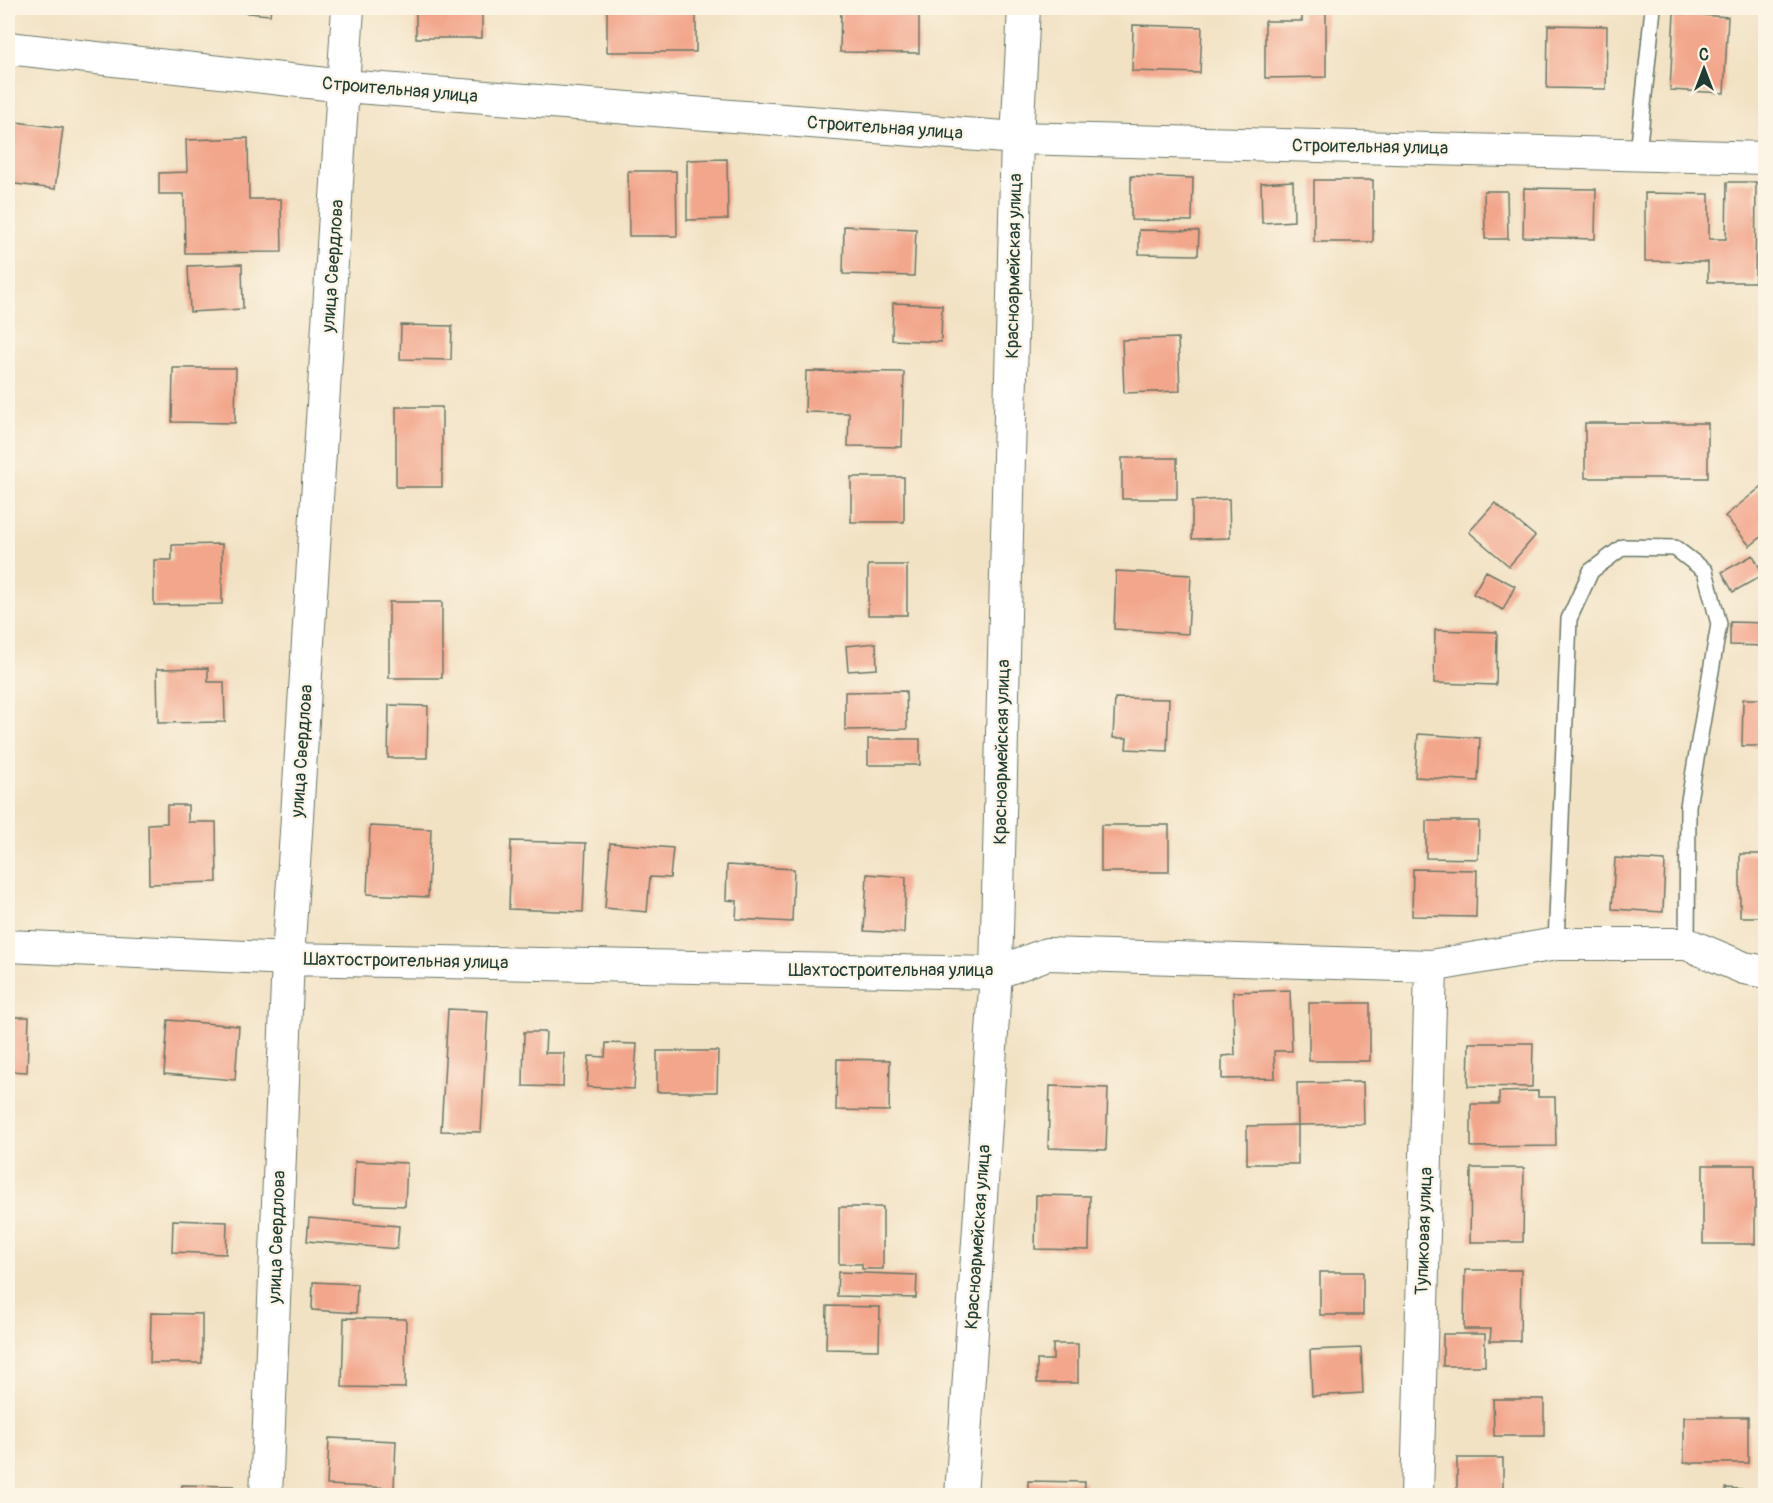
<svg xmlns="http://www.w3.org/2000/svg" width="1773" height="1503" viewBox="0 0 1773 1503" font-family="Pangolin,sans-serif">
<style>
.built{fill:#f3d4bf}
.building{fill:#f2a68b}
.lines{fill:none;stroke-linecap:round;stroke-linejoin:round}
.service-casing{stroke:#697766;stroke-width:18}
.minor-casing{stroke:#697766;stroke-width:34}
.service{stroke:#fff;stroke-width:15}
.minor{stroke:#fff;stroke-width:32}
.labels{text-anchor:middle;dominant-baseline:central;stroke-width:4.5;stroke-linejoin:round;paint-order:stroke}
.street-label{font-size:18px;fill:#1f3d34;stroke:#fcf5e5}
</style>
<rect width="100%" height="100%" fill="#fcf5e5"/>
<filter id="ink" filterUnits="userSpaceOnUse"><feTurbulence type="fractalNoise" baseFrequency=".0167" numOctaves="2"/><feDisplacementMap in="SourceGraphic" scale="12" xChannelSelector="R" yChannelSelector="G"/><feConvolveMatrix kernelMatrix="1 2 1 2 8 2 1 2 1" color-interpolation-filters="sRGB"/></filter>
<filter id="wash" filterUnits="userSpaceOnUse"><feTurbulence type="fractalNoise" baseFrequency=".008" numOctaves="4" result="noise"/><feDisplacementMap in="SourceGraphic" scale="24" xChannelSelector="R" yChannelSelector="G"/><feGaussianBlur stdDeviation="1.35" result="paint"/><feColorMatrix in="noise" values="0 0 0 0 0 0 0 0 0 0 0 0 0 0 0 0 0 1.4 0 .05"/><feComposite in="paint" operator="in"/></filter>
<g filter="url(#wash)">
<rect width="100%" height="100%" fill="#f2e2c4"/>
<path class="built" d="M1762,8H1766L1765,127H1758Z"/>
<g id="blocks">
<path class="building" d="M192,8H271L270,15Z
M416,8H482V38H416Z
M607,8H696V52H607Z
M841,8H919V53L840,52Z
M1302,8H1326V77L1265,78V21H1302Z
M1674,13L1728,17L1724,93L1670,90Z
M1133,25L1202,27L1200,73L1132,71Z
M1548,25L1607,26L1606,89L1547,88Z
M8,121L63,128L55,189L8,183Z
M248,138L249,199H281L282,252L185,253L184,194H159V173L187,172L186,140Z
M727,159L728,219L687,220V160Z
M628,171H676L677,236H629Z
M1131,176L1193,178L1192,221L1131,220Z
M1314,180H1373V242H1314Z
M1293,181L1294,221L1262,223L1261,183Z
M1727,182H1756L1755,282H1708V262L1645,261V193L1709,194V239H1726Z
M1524,188L1596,189L1595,239L1523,237Z
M1484,191H1507L1508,239H1485Z
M844,226L916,229L914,276L843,274Z
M1139,230L1199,231L1198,255L1139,254Z
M242,264L243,309L190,312L188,266Z
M893,303L942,305L941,342L892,340Z
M401,325L452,326L451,360L400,359Z
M1178,338L1180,391L1124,393L1122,340Z
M173,368H236L235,423L172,422Z
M806,371L904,372L902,447L848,446L849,413L805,412Z
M396,407H442V487H396Z
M1585,423H1708V478H1585Z
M1122,458H1177V499H1122Z
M851,477H904V522H851Z
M1766,483V537L1764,535L1750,546L1725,516Z
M1229,499L1230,538L1192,539V501Z
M1495,503L1535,536L1509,566L1469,532Z
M222,544V604L154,605V560H172V545Z
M1753,555L1763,575L1733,592L1722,572Z
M868,565H907V615H868Z
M1116,571L1191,575L1188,634L1114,629Z
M1486,571L1515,586L1503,610L1473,594Z
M389,602H442V678H389Z
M1730,622L1766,623V646L1730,645Z
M1435,630L1497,632L1496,685L1434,683Z
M876,643L877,669L848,671L846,646Z
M208,668V682H224L225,722L158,723L157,669Z
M906,691L907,729L845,730V692Z
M1115,698L1169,699L1167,751L1126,749L1127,738H1113Z
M1743,699H1766V746H1742Z
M389,705L428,706L427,758H388Z
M1418,734L1480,738L1478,781L1415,777Z
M868,739H920V765H868Z
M167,805H188V822H216L217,882L149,884L148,824L167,823Z
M1426,821H1479L1478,859L1426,858Z
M1101,825H1169V872H1101Z
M370,826L431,829L428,897L367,894Z
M511,841L586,843L583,912L509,909Z
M610,843L673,848L670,878L650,877L647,912L605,908Z
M1740,854H1766V917H1740Z
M1615,858L1665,861L1663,912L1612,909Z
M727,865L794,869L792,922L736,919L737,901L726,900Z
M1413,869L1477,870L1476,917L1412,916Z
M867,874L906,877L904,933L864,931Z
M1290,990L1292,1051H1274L1275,1078L1222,1079V1056L1235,1055L1233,992Z
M1309,1003H1370V1061H1309Z
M448,1009L488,1011L481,1132L441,1131Z
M8,1017H29L27,1072L8,1071Z
M168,1020L239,1026L235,1080L164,1074Z
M524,1032H546L545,1053H564L563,1087L523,1086Z
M606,1043L637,1044L634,1089L587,1087L589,1056L605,1057Z
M1469,1043H1533L1532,1087L1468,1086Z
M657,1051H718L717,1092H657Z
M837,1059L890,1060L889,1111L836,1110Z
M1363,1082L1364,1124L1298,1125L1297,1083Z
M1050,1086L1108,1088L1106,1150L1048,1148Z
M1538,1091V1097H1555L1556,1146L1471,1147V1104H1499V1092Z
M1298,1125V1164H1247V1126Z
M355,1161L407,1163L405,1206L353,1204Z
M1703,1165H1755V1244H1703Z
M1471,1168H1524L1523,1242H1470Z
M1036,1195L1090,1196L1089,1250L1035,1249Z
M839,1207H883V1269H862V1264H839Z
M309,1218L399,1226L397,1249L307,1241Z
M173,1220L227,1222L226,1254L172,1252Z
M1465,1270H1521L1520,1341H1490L1491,1329H1464Z
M838,1272L917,1275L916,1298L837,1296Z
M1320,1272H1363V1315H1320Z
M313,1282L357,1284L356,1313L312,1310Z
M827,1306L880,1307L879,1350L826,1349Z
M151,1313L202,1314V1363H150Z
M344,1318L406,1319L405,1388L342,1387Z
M1443,1334H1485V1366H1443Z
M1053,1344H1078V1383H1037V1360H1053Z
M1361,1348L1363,1393L1312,1396L1310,1350Z
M1493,1399H1544V1436H1494Z
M1684,1417H1748V1463H1684Z
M329,1438L396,1441L394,1488L327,1485Z
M1457,1458H1503V1495H1457Z
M1028,1481L1085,1482L1084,1496H1028Z
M182,1485L234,1486V1496H182Z
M1726,1488L1766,1491V1496H1726Z"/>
</g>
</g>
<g filter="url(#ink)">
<use href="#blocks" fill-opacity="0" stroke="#697766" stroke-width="1.5"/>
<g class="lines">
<defs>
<path id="service" d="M1638,154L1653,8
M1556,944L1569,619L1591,571L1623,547L1675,548L1705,571L1719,624L1688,806L1687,944"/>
<path id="minor" d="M8,48L344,86L1017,138L1766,158
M8,946L288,959L996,973L1047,954L1431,966L1556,944H1687L1744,968L1766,972
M266,1496L288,959L348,8
M961,1496L996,973L1017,138L1024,8
M1417,1496L1431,966"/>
</defs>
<use href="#service" class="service-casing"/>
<use href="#minor" class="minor-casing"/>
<use href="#service" class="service"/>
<use href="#minor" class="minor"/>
</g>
</g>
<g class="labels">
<g class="street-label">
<text transform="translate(400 90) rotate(5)">Строительная улица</text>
<text transform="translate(885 128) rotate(4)">Строительная улица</text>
<text transform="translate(1370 147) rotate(1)">Строительная улица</text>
<text transform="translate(333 266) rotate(-86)">улица Свердлова</text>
<text transform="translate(1014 266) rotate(-89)">Красноармейская улица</text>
<text transform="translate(302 751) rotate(-86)">улица Свердлова</text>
<text transform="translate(1002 752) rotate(-89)">Красноармейская улица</text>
<text transform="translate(406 961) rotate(1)">Шахтостроительная улица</text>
<text x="891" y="970">Шахтостроительная улица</text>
<text transform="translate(1424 1231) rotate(-88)">Тупиковая улица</text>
<text transform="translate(277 1237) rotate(-88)">улица Свердлова</text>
<text transform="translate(978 1237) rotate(-86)">Красноармейская улица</text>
</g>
</g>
<rect width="1773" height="1503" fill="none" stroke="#fcf5e5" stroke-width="30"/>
<g transform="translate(1704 69)" stroke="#fcf5e5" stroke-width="4.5" paint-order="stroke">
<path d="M0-4.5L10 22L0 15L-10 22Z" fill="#1f3d34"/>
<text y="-9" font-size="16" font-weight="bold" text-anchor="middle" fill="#1f3d34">С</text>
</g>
</svg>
